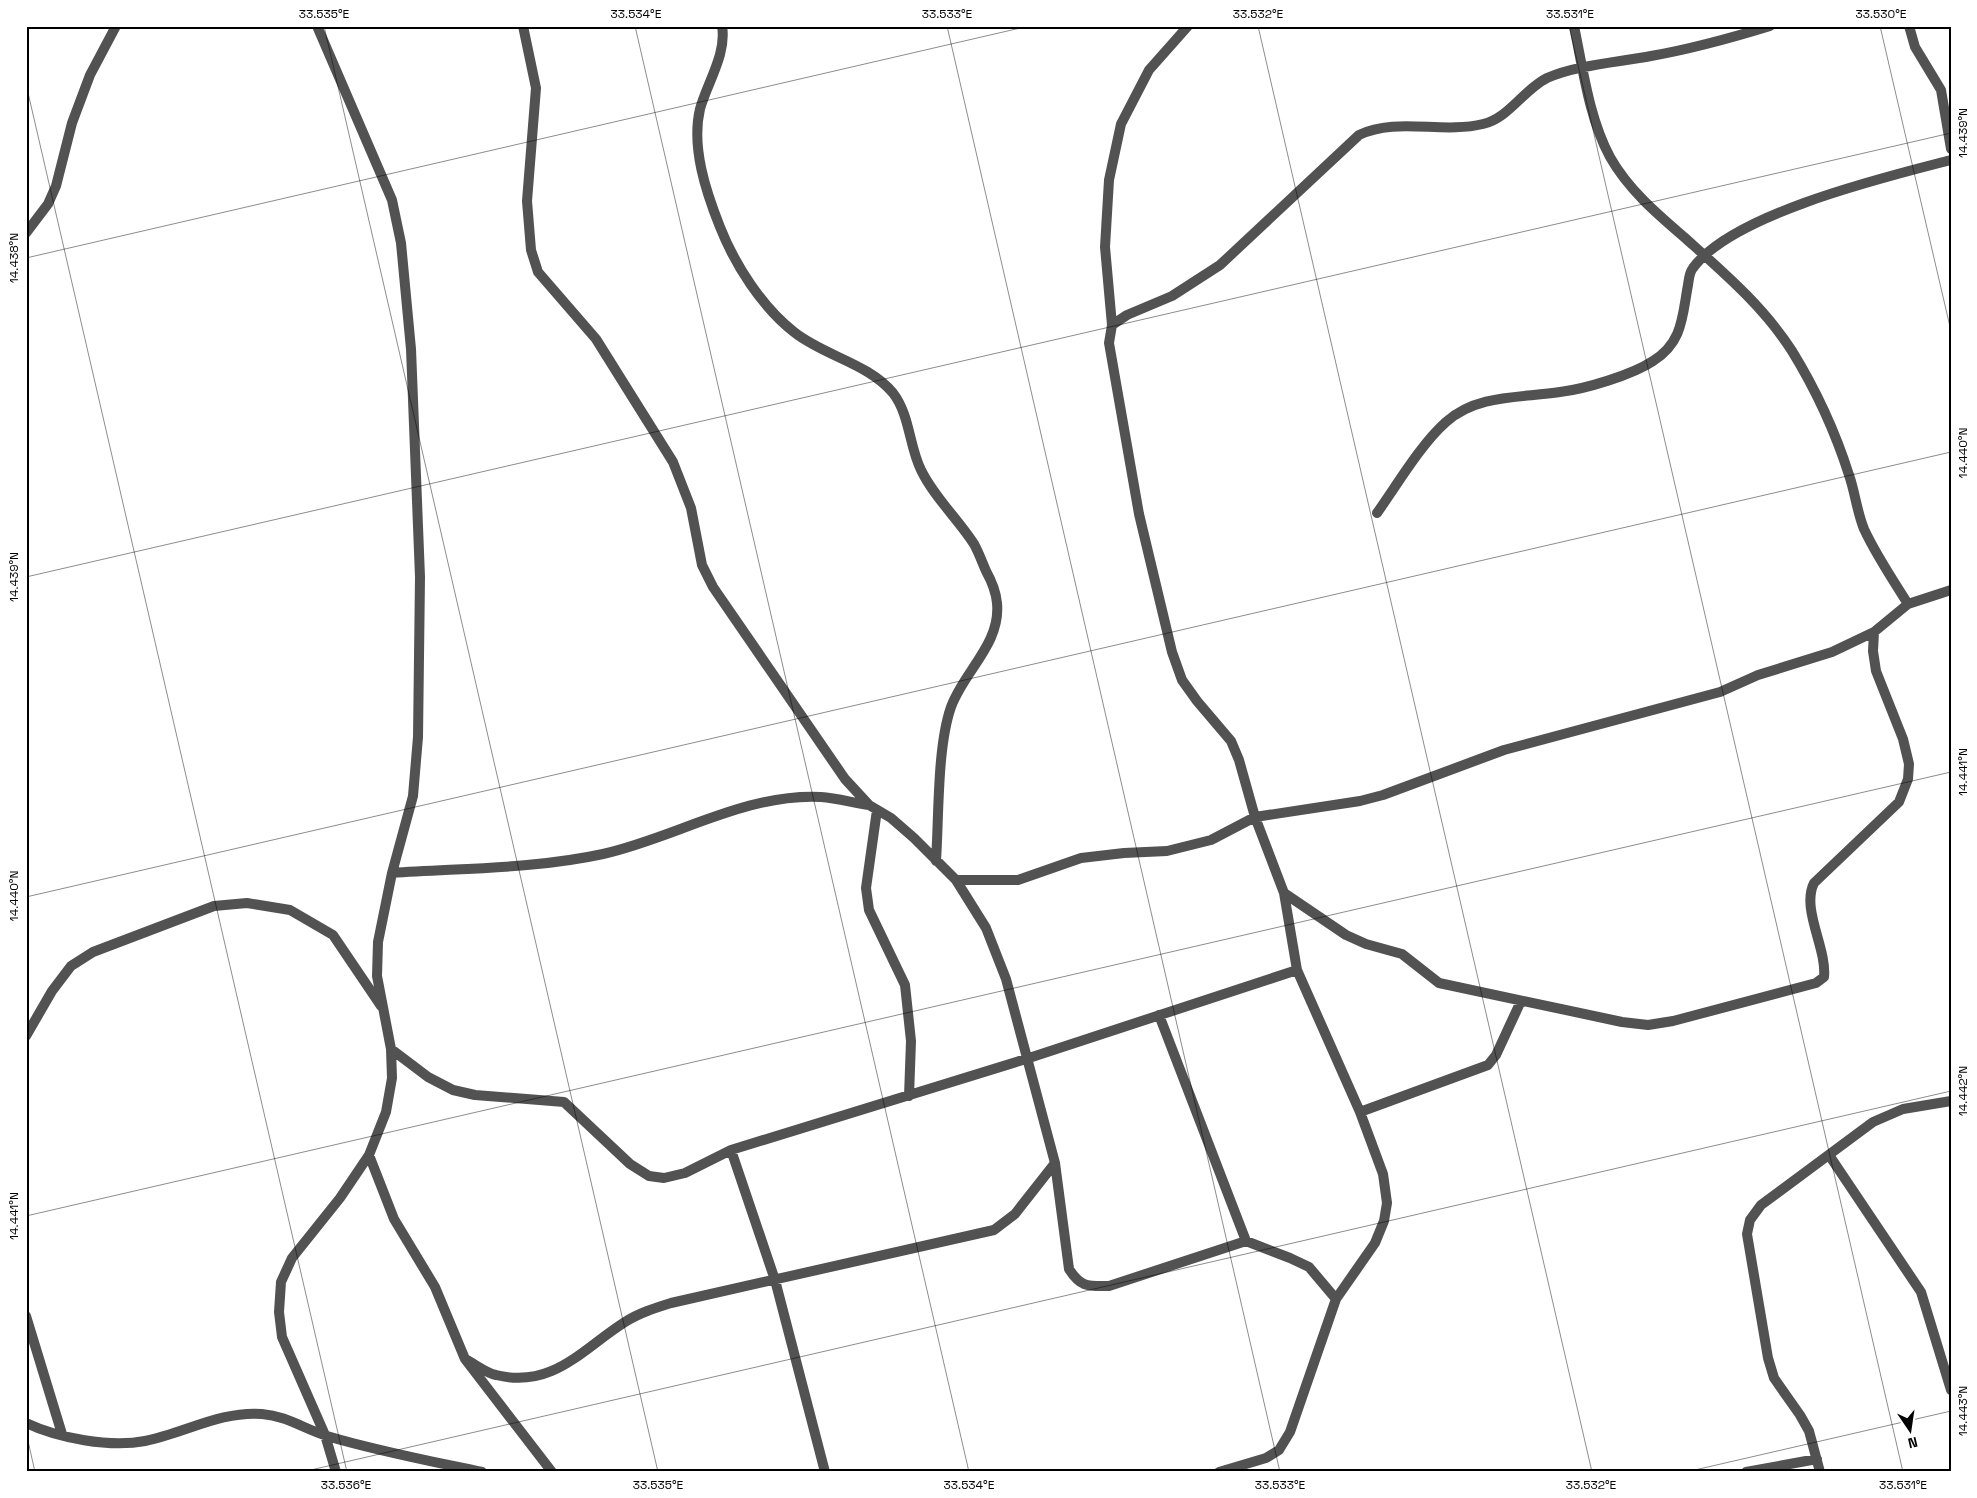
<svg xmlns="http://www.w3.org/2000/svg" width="1977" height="1498" viewBox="0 0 1977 1498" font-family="'Space Grotesk',sans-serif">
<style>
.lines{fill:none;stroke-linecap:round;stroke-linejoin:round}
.minor{stroke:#525252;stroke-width:10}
.ticks{fill:none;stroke:#000;stroke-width:1;stroke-opacity:0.45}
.neatline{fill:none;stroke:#000;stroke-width:2}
.ticks-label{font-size:12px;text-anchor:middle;fill:#000}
</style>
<rect width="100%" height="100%" fill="#fff"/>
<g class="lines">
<path class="minor" d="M317,26L392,200L401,243L411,349L420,577L418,737L413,796L392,873L378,942L377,976L391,1049L392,1078L386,1112L369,1155L340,1198L292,1258L281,1282L279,1312L282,1337L325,1435L336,1472
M523,26L536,88L527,201L531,250L538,272L596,339L673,462L691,508L702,565L713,587L845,779L869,805L891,818L914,838L956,880L986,928L1006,979L1055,1163L1069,1269C1081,1288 1089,1286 1109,1286L1246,1241L1290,1258L1309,1267L1336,1299
M722,26C727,54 707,83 700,109C691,147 706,192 720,227C735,265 762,307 794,332C824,356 868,363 893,393C910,415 909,446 921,470C934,497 958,519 974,544C979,553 982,562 986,571C991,580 996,592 997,603C1001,644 964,671 951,707C937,747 939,817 936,861
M1574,26C1583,69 1589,118 1610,157C1628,189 1656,213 1684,237C1723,272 1764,307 1792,351C1816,390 1835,431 1849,475C1855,492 1857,512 1864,529C1876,555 1893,580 1908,604
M1909,26L1915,47L1941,90L1951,149
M26,233L48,204L56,186L72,123L90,75L116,26
M1112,325L1105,247L1109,180L1121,124L1149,70L1188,26
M1377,513C1397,485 1421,444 1446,422C1477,394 1521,398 1560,392C1585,389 1632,375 1653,361C1683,342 1682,317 1688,285C1689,279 1689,273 1693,268C1732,214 1885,177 1951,160
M877,810L866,888L869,910L905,985L911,1041L909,1096
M392,873C462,868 534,869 603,854C675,838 745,793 821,797C837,798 854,803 869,805
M956,880H1018L1081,858L1124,853L1167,851L1211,840L1255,817L1360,801L1383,795L1504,750L1720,692L1758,675L1832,652L1874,632L1908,604L1951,590
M1284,893L1346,935L1366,944L1402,954L1439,983L1622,1022L1648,1025L1673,1021L1816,983L1824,977C1827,948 1801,909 1814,883L1899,802L1908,779L1909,764L1903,739L1876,671L1873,651L1874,632
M1159,1015L1246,1241
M26,1036L52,991L71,966L93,952L214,906L247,903L290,910L333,935L381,1006
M391,1049L428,1077L453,1090L475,1095L564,1102L630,1164L649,1176L664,1178L685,1173L731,1150L1026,1059L1297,970
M1360,1112L1488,1065L1496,1055L1521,1001
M731,1150L775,1280L825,1472
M369,1155L394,1219L435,1287L465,1359L552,1472
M1829,1155L1921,1292L1951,1390
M26,1316L62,1434
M465,1359C475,1364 486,1373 496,1375C553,1389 582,1349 625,1322C639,1313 655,1308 671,1303L994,1230L1015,1214L1055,1163
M26,1423C58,1438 110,1448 145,1441C185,1433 220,1411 262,1414C287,1416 304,1429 327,1436C377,1451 430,1461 482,1472
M1219,1472L1266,1458L1279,1450L1290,1432L1336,1299L1375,1243L1384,1221L1387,1203L1383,1174L1360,1112L1297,970L1284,893L1255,817L1239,760L1231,741L1197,701L1182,680L1172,652L1139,514L1109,343L1112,325L1127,315L1172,296L1220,265L1359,135C1396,117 1442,134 1483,124C1509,118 1523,90 1547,78C1576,65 1620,62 1651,56C1691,49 1731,38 1770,26
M1746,1472L1817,1459
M1820,1472L1809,1431L1800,1415L1774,1378L1768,1358L1747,1234L1750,1220L1761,1205L1873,1122L1903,1109L1951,1101"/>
</g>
<path class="ticks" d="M324,26L658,1472M635,26L969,1472M947,26L1280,1472M1258,26L1592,1472M1569,26L1903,1472M1880,26L1951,331M26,84L347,1472M26,258L1029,26M26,577L1951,133M26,897L1951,452M26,1216L1951,772M26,1432L35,1472M302,1472L1951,1091M1686,1472L1951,1411"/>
<rect width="1977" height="1498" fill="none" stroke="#ffffff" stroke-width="55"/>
<g transform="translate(1910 1430) rotate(167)" stroke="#ffffff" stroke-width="4" paint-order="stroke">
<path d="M0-4L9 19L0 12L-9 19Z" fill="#000000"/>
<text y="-8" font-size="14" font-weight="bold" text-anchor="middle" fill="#000000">N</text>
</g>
<rect x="28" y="28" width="1922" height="1442" class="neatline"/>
<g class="ticks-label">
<text x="324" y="18">33.535°E</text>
<text x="636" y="18">33.534°E</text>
<text x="947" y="18">33.533°E</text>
<text x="1258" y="18">33.532°E</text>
<text x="1570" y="18">33.531°E</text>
<text x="1881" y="18">33.530°E</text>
<text transform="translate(1963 133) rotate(-90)" y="4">14.439°N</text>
<text transform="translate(14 258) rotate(-90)" y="4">14.438°N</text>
<text transform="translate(1963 453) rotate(-90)" y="4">14.440°N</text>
<text transform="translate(14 577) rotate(-90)" y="4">14.439°N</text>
<text transform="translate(1963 772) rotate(-90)" y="4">14.441°N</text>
<text transform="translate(14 896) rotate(-90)" y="4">14.440°N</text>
<text transform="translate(1963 1091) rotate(-90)" y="4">14.442°N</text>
<text transform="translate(14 1216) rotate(-90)" y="4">14.441°N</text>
<text transform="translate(1963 1411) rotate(-90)" y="4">14.443°N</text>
<text x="346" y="1489">33.536°E</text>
<text x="658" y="1489">33.535°E</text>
<text x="969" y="1489">33.534°E</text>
<text x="1280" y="1489">33.533°E</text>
<text x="1591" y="1489">33.532°E</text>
<text x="1903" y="1489">33.531°E</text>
</g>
</svg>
